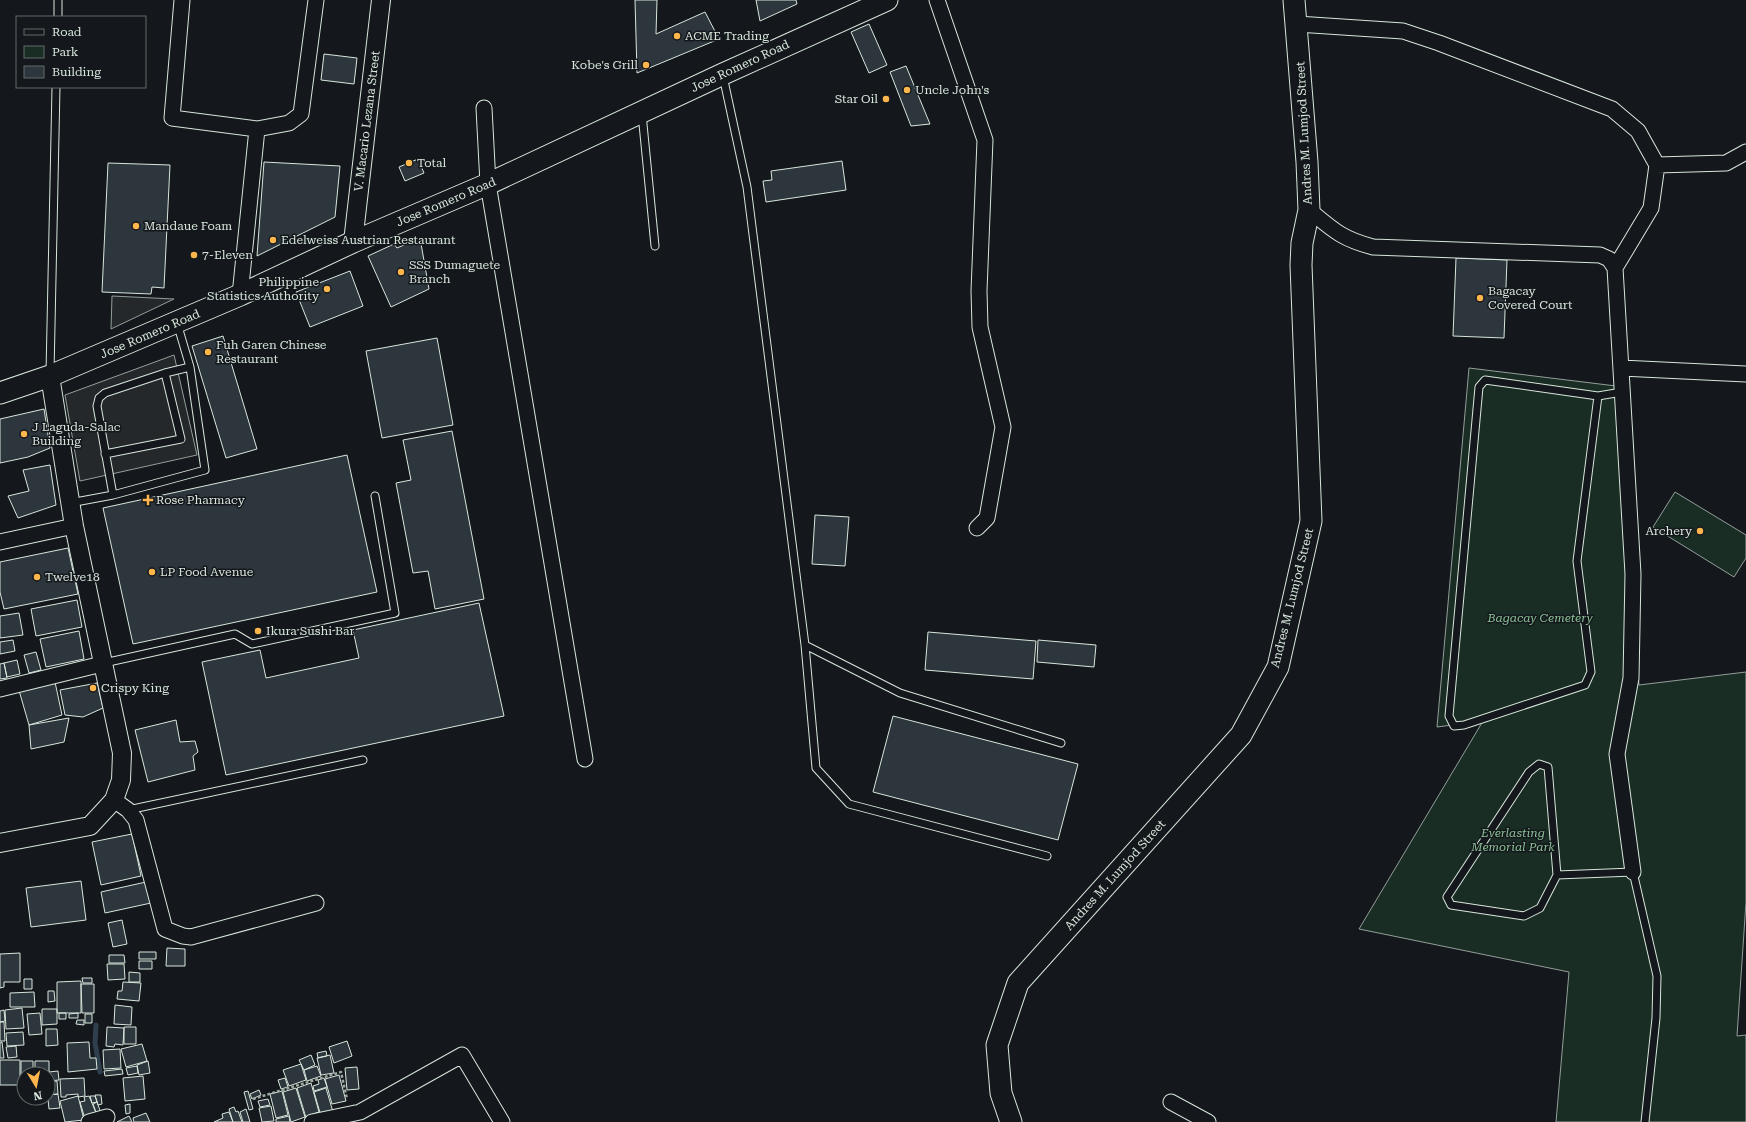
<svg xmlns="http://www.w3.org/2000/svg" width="1746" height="1122" viewBox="0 0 1746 1122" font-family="'Roboto Serif',serif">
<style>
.green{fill:#1a2d24;stroke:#939e99}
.parking{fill:#24282b;stroke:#939e99}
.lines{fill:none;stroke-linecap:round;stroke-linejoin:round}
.stream{stroke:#2f3f4d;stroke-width:5}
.building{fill:#2c363c;stroke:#d8e6dc}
.service-casing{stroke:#d8e6dc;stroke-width:9}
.minor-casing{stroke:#d8e6dc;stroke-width:17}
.tertiary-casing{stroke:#d8e6dc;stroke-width:20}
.secondary-casing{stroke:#d8e6dc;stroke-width:23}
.path{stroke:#9da8a2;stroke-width:2.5;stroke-dasharray:3 2;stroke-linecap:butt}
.service{stroke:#14181c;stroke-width:7}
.minor{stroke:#14181c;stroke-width:15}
.tertiary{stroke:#14181c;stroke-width:18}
.secondary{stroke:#14181c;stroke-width:21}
.poi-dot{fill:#ffb74d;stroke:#14181c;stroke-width:1.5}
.labels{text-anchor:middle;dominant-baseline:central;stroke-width:3;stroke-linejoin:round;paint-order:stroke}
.poi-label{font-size:12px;fill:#d8e6dc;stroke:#14181c;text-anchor:start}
.street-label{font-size:12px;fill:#d8e6dc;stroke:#14181c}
.park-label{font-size:12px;font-style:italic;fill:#8ac095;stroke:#14181c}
</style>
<rect width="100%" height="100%" fill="#14181c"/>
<path class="green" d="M1469,368L1616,386L1639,685L1746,672V902L1737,1036L1746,1035V1122H1556L1569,972L1359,929L1483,721L1437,727Z
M1675,492L1746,535V558L1734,577L1653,527Z"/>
<path class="parking" d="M112,296L174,299L111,329Z
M174,355L197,455L80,481L65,395Z"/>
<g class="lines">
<path class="stream" d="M96,1025L95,1043L100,1072"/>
</g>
<path class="building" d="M635,0H657L656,34L705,12L719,39L637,73Z
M756,0H796L797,4L760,21Z
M869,24L887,65L869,73L851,32Z
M324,54L357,58L354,84L321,80Z
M906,66L930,124L911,126L890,72Z
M418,159L424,173L405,181L399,167Z
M842,161L846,190L766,202L763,181L772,180L771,171Z
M264,162L340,166L335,217L257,256Z
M108,163L170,165L164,288L152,287L151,294L102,292Z
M420,238L429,289L391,307L368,256L394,244L397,248Z
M1456,258L1507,260L1504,338L1453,336Z
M350,271L363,306L310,327L296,292Z
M223,336L257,449L226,458L192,346Z
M437,338L453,425L382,438L366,351Z
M44,409L50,448L28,457L0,463V419Z
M452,431L484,599L435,609L428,571L413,573L396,483L411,480L403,440Z
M347,455L377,592L133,644L103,508Z
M50,465L56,505L18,518L8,496L29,491L23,470Z
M815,515L849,517L845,566L812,564Z
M68,548L78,594L4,609L0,592V562Z
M77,600L82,627L36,636L31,609Z
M479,603L504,716L226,775L202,662L260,650L266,678L359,658L353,630Z
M19,613L23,635L0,638V616Z
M79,631L84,659L46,667L40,639Z
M928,632L1036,641L1033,679L925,670Z
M13,640L15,651L0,654V642Z
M1038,640L1096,645L1094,667L1037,662Z
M36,652L41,670L29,673L24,655Z
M17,660L20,674L7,677L4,663Z
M4,663L7,678L0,679V664Z
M55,682L62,715L29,725L18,687Z
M97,683L103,708L83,717L65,715L60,690Z
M893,716L1078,764L1058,840L873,792Z
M69,718L64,742L31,749L29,725Z
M176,720L180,742L195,741L198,752L193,756L195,770L148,782L135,730Z
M132,834L141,876L101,885L92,842Z
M81,881L86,920L31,927L26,888Z
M146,882L151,903L105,913L101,892Z
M122,920L127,944L113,947L108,923Z
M167,948L185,949V966H166Z
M139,952H156V959H139Z
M20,953V982H4V987L0,988V954Z
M109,955H124L125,963H109Z
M139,961H152V969H139Z
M107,964H124L125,979L108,980Z
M129,972L140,973V982H129Z
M82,978H92V983H83Z
M24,979H32V989H24Z
M81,981V1013H57V982Z
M123,982L141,983L139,1001L117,999L118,991H122Z
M81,984H94V1013H82Z
M48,991H54L55,1001L48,1002Z
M34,992L35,1007H10V993Z
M115,1005L132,1007L131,1025L114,1024Z
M22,1008L24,1028L6,1029L5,1010Z
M42,1009H57V1024L42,1025Z
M4,1010L5,1021L0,1022V1011Z
M40,1013L42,1034L29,1035L27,1014Z
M59,1013H66V1019H59Z
M78,1013V1018H69V1014Z
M85,1014H92V1023H85Z
M77,1020H84V1025L76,1024Z
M0,1022H4L5,1041H0Z
M107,1027L124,1028L123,1045L115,1044L114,1047L106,1046Z
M124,1027H136V1044H124Z
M46,1029H57L58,1045L46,1046Z
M23,1032L24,1045L7,1046L6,1033Z
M347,1041L352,1056L334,1063L329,1047Z
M2,1042L4,1058H0V1043Z
M89,1042L90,1058H96L97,1069L68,1072L67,1043Z
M142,1044L147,1061L126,1067L121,1049Z
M16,1046L17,1057L8,1058L6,1047Z
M120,1049L121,1068L104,1069L103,1050Z
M326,1051L327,1056L318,1058L317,1053Z
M311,1055L315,1065L304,1070L299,1060Z
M330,1055L334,1073L321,1075L317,1058Z
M0,1060H20V1085H0Z
M21,1061H33V1074H24V1096H21Z
M35,1061H49V1074H35Z
M148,1061L150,1073L139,1075L137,1065Z
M301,1064L306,1080L289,1086L283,1070Z
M137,1066L138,1073L128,1075L126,1068Z
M317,1066L321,1076L307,1081L304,1070Z
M357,1067L359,1089L347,1090L345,1068Z
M122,1069L123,1074L105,1076L104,1071Z
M58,1071L59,1080L48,1081L49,1072Z
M339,1075L346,1101L332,1104L325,1079Z
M143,1076L145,1099L125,1101L123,1078Z
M84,1078L85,1096L78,1097V1094L66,1095V1097H61L60,1079Z
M285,1078L288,1087L281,1089L278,1080Z
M324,1078L327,1087L314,1091L313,1086L319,1084L318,1080Z
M57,1081L58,1094L48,1095V1082Z
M311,1083L319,1112L313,1114L314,1118L307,1121L297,1088Z
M296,1088L305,1117L291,1122L283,1092Z
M326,1088L333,1112L321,1116L314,1092Z
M259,1090L261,1095L252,1099L250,1094Z
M248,1091L253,1109L249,1110L244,1092Z
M282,1091L288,1115L276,1118L270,1094Z
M58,1094L60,1108L49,1109L48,1099L38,1100V1098H48V1095Z
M95,1095H101L102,1104L98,1105Z
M78,1096L84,1120L65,1122L60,1101Z
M89,1096L97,1115L85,1119L80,1102L85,1101L84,1097Z
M90,1096H95L97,1102L92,1103Z
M268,1099L270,1105L260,1107L258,1101Z
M97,1102L101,1113L97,1115L93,1104Z
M130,1104V1113L126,1114L125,1105Z
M271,1106L274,1121L262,1122L259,1108Z
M234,1107L236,1112L238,1111L242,1122H233L229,1109Z
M246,1109L250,1122H243L240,1112Z
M229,1112L233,1122H214L223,1118L222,1114Z
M146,1113L150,1122H134L133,1118Z
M129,1116L132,1122H117Z
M289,1116L290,1122H276V1119Z"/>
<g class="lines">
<defs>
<path id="service" d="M58,17V0
M723,76L747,187L805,645L816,768L849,804L1047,856
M642,114L655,246
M50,373L56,87
M1598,396L1577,561L1591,672L1585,685L1464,725L1454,726L1449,716L1479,387L1485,380L1598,396L1622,392
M105,454L181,439L165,373
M113,495L97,406L99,398L105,393L165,373L190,367
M70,503L113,495L205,470L190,367L177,323
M805,645L900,693L1061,743
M104,663L235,634L252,644L395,613L375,496
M1539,764L1548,767L1557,875L1540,908L1524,916L1451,905L1447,897L1529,772Z
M128,810L363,760
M1557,875L1633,872L1657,976L1656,1018L1645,1122"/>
<path id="minor" d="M182,0L172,118L257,129L240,295
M937,0L985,140L979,291L980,327L1003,427L987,518L977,528
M1297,24L1403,31L1439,43L1612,109L1638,131L1657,165
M484,108L488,184L585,759
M257,129L289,123L301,114L316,0
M1309,210C1333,230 1342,239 1373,247L1600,255L1609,259L1615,268L1633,574L1631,678L1617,754L1633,872
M1615,268L1651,208L1657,165L1726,163L1746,152
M1621,368L1746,374
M0,542L74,526
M0,689L102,664
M114,800L128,810L136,820L165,929L183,936L191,937L316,903
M1171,1102L1208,1122
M89,1122L107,1117
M312,1122L360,1112L462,1055L502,1122"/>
<path id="tertiary" d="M353,242L381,0
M0,843L90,826L114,800L121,780L122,753L74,526L50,376"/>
<path id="secondary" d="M0,393L50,376L240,295L353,242L488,184L723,74L887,0
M1011,1122L1001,1093L997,1045L1018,983L1241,735L1278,667L1311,521L1301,265L1302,243L1309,210L1307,162L1294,0"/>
</defs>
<use href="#service" class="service-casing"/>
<use href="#minor" class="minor-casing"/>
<use href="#tertiary" class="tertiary-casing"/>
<use href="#secondary" class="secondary-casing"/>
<path class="path" d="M253,1099L341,1072L347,1099"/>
<use href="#service" class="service"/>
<use href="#minor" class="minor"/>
<use href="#tertiary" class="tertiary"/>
<use href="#secondary" class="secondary"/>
</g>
<g class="poi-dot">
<circle cx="677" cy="36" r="4"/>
<circle cx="646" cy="65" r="4"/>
<circle cx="907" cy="90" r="4"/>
<circle cx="886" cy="99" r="4"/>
<circle cx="409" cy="163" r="4"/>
<circle cx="136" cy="226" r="4"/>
<circle cx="273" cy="240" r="4"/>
<circle cx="194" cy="255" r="4"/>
<circle cx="401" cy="272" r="4"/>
<circle cx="327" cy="289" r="4"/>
<circle cx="1480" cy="298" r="4"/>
<circle cx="208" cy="352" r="4"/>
<circle cx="24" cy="434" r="4"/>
<path d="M146 494h4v4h4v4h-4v4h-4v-4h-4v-4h4z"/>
<circle cx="1700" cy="531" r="4"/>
<circle cx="152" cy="572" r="4"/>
<circle cx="37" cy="577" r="4"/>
<circle cx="258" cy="631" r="4"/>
<circle cx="93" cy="688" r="4"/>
</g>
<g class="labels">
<g class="poi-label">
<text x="685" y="36">ACME Trading</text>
<text x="638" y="65" text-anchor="end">Kobe's Grill</text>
<text x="915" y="90">Uncle John's</text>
<text x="878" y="99" text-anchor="end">Star Oil</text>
<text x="417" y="163">Total</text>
<text x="144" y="226">Mandaue Foam</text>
<text x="281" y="240">Edelweiss Austrian Restaurant</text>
<text x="202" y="255">7-Eleven</text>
<text x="409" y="265">SSS Dumaguete<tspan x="409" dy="14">Branch</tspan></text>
<text x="319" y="282" text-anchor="end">Philippine<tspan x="319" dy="14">Statistics Authority</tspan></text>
<text x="1488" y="291">Bagacay<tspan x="1488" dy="14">Covered Court</tspan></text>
<text x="216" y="345">Fuh Garen Chinese<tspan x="216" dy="14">Restaurant</tspan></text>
<text x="32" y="427">J Laguda-Salac<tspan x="32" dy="14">Building</tspan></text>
<text x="156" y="500">Rose Pharmacy</text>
<text x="1692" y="531" text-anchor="end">Archery</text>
<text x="160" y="572">LP Food Avenue</text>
<text x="45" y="577">Twelve18</text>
<text x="266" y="631">Ikura Sushi Bar</text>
<text x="101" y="688">Crispy King</text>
</g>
<g class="street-label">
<text transform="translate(740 66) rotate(-25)">Jose Romero Road</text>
<text transform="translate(367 121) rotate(-83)">V. Macario Lezana Street</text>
<text transform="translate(1304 133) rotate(-93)">Andres M. Lumjod Street</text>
<text transform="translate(446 202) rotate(-23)">Jose Romero Road</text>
<text transform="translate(150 334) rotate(-23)">Jose Romero Road</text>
<text transform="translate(1292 598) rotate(-76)">Andres M. Lumjod Street</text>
<text transform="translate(1115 875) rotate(-48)">Andres M. Lumjod Street</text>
</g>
<g class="park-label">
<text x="1540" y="618">Bagacay Cemetery</text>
<text x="1513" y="833">Everlasting<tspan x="1513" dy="14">Memorial Park</tspan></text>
</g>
</g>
<rect x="16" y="16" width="130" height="72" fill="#14181c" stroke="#626a69"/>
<rect x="24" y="29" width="20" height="6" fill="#14181c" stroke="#626a69"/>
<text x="52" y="36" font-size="12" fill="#d8e6dc">Road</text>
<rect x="24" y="46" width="20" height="12" fill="#1a2d24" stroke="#626a69"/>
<text x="52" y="56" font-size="12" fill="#d8e6dc">Park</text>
<rect x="24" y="66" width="20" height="12" fill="#2c363c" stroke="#626a69"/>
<text x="52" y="76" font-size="12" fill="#d8e6dc">Building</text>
<g transform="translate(36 1086) rotate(170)"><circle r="19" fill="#14181c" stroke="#626a69"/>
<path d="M0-3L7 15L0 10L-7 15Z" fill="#ffb74d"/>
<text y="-6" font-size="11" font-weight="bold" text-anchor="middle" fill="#d8e6dc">N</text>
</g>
</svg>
